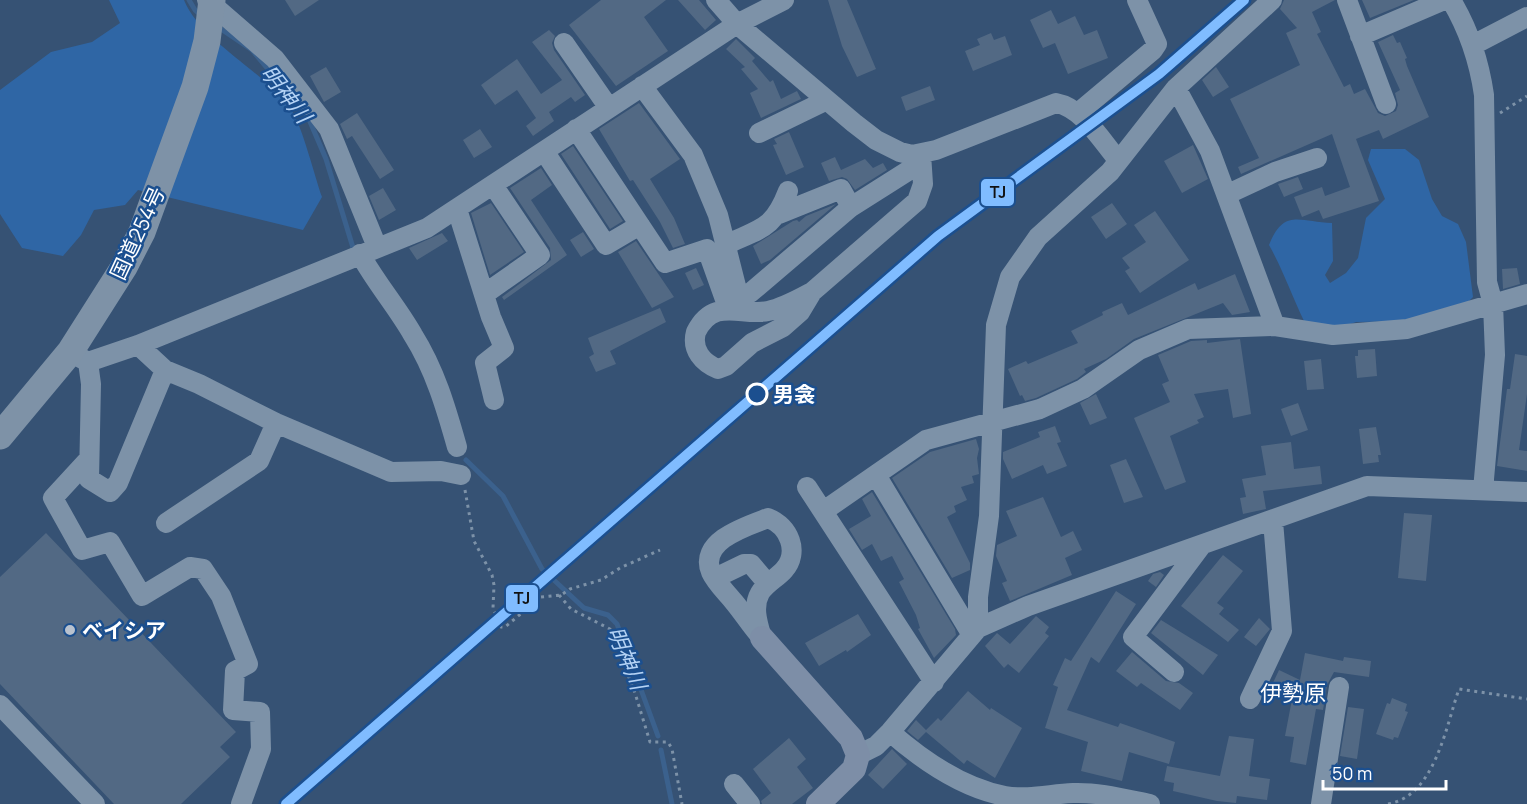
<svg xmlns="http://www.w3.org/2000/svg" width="1527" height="804" viewBox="0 0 1527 804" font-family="Manrope,'Noto Sans JP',sans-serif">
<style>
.green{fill:#2f66a5}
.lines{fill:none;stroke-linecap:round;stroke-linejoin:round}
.stream{stroke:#3b618d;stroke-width:5}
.building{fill:#526984}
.path{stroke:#7d92a8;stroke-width:3;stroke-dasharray:3 4.5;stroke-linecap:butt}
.minor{stroke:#7d92a8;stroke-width:20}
.major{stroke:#7d8ea7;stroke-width:24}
.highway{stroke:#7e92a7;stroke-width:27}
.rail-1-casing{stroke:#1b4f8f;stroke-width:15}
.rail-1{stroke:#80bcff;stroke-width:10}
.stop-dot{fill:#1b4f8f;stroke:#fff;stroke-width:3}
.poi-dot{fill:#b9c2ce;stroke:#1b4f8f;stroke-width:2}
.labels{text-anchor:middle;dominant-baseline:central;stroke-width:5;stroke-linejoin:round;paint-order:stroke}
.street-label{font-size:21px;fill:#fff;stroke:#1b4f8f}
.stop-label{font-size:21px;font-weight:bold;fill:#fff;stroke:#1b4f8f;text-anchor:start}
.poi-label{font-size:21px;font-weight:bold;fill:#fff;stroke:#1b4f8f;text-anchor:start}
.water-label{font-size:22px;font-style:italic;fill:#b5d3f5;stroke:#1b4f8f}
.neighbourhood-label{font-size:22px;fill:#fff;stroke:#1b4f8f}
.line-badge{stroke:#1b4f8f;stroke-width:2}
.pale-badge-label{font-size:16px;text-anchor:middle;font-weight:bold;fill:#111}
</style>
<rect width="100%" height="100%" fill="#365274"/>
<path class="green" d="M109,0H184C201,42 265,71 292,111C302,126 315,177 322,197L303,230L138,190L125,205L94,210L81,235L63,256L22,248L0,214V90L51,52L92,42L120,23Z
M1371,149H1405L1419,160L1432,199L1442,216L1458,224L1466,242L1473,297L1462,308L1415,321L1356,322L1336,329L1304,321C1292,296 1283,270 1269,245C1284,208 1299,222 1332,223L1333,261L1325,275L1330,283L1346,273L1358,258L1366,218L1385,199L1368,160Z"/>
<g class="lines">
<path class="stream" d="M189,0L195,10L201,15
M218,27L252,50L308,117L326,159L354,251
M466,460L503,496L542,569L584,608L608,615L617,624L658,736
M661,750L672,804"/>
</g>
<path class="building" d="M285,0H319L295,16Z
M601,0H666L644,17L668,51L616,86L569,25Z
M678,0H699L716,20L705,30Z
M828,0H847L876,69L857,77L842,46Z
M1284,0H1335L1312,12L1321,32L1317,34L1344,87L1350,84L1354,94L1365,89L1378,113L1385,116L1396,111L1398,105L1395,93L1400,90L1378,42L1393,35L1397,43L1400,42L1407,58L1405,59L1407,66L1429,117L1383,139L1379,130L1356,139L1379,201L1323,219L1319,210L1302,217L1294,197L1322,187L1325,196L1350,187L1332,134L1241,174L1238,167L1259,158L1230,99L1300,65L1286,33L1297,28L1280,9Z
M1362,0H1414L1370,18Z
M1051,10L1058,24L1075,16L1084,35L1097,30L1108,58L1068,74L1055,43L1043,48L1030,20Z
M549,30L555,36L552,43L554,50L585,95L575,102L571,97L549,112L554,121L533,136L526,126L536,118L517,90L495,105L481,85L517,59L541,94L562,80L532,42Z
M991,33L994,40L1005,36L1012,55L973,71L965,51L980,45L977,39Z
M736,39L755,58L752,61L770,82L773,80L781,99L797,91L801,99L761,118L750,93L758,89L741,69L745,67L726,49Z
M326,67L341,92L324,102L310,76Z
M1216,67L1229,87L1213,97L1202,80Z
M930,86L935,100L906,111L901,97Z
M639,103L680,159L650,179L674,218L685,244L673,248L660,222L633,180L630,181L599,129Z
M357,113L394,170L380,179L352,136L347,139L340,124Z
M480,129L492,147L474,158L463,140Z
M789,132L804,167L786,175L773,145L777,144L774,139Z
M1193,145L1208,179L1182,193L1164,161Z
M573,146L623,221L610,229L561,154Z
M835,157L841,170L865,159L873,168L883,163L887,170L855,190L847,179L842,177L829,181L821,163Z
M541,168L552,185L531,200L567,255L504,300L502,297L551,260L550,248L510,188Z
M1298,177L1303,189L1284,197L1278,184Z
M383,188L396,210L379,220L369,196Z
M491,203L524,252L490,275L471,213Z
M1112,203L1127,224L1106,239L1091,217Z
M836,204L770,260L761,264L753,246L793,221L797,220L799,222L806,216Z
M1155,211L1189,260L1140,293L1125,271L1130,268L1122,258L1146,242L1134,225Z
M583,232L594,249L581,257L570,240Z
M442,233L448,241L417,260L409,248Z
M636,241L674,297L652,308L618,252Z
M696,268L704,285L693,290L685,273Z
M1517,268L1520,284L1503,289L1502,269Z
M1235,274L1250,312L1232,315L1223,303L1134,339L1106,359L1084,369L1086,372L1077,379L1036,398L1025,401L1022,395L1020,396L1008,369L1026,361L1028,364L1078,343L1071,331L1103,315L1102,312L1122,303L1128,315L1195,283L1198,290Z
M660,308L666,322L610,351L616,364L596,372L589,357L594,354L588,338Z
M1240,339L1251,414L1233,418L1228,389L1194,394L1204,417L1197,420L1199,423L1170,436L1186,482L1165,490L1134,418L1170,402L1162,384L1169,381L1158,355L1191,341L1207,340V343Z
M1375,349L1377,376L1357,378L1355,356H1358V350Z
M1515,354L1527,356V394L1519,450L1527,451V471L1497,466L1507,389H1510Z
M1321,359L1324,389L1307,390L1304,361Z
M1096,394L1107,418L1090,425L1080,403Z
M1298,403L1308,430L1291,436L1281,409Z
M1055,426L1061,442L1057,443L1067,466L1047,474L1043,465L1012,479L1003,459V452L1040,437L1038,432Z
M1376,427L1381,455H1378L1379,462L1363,464L1359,429Z
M976,439L979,449L977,458L979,474L972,476L974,483L961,487L967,500L954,506L956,512L947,517L970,563V570L952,578L892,478L930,452Z
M1291,442L1294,469L1320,466L1322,484L1263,491L1266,509L1243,514L1240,498L1246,497L1242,479L1266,475L1261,446Z
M1126,459L1143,497L1124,503L1110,465Z
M872,492L955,629L956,635L934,658L918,629L920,628L916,615L899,582L904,579L892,556L881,561L872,544L862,550L849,529L871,516L862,499Z
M1043,497L1061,537L1073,531L1082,550L1065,558L1072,575L1010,601L1002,583L1007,581L996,556L997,545L1017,536L1006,511Z
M1404,513L1432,515L1426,581L1398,578Z
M46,533L236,732L220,747L230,757L181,804H114L0,684V577Z
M1223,555L1243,571L1217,603L1224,608L1219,614L1239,630L1228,642L1181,606Z
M1160,572L1164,575L1156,587L1148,581L1153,574Z
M1116,591L1136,604L1099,663L1091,657L1067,710L1118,727L1120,723L1175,742L1169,764L1129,752L1122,781L1081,771L1088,742L1045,728L1058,687L1053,685L1065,658L1071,661Z
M858,614L871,635L847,652L846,650L819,666L805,643Z
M1036,616L1049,627L1045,633L1049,636L1019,673L1008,664L1004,668L985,646L997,633L1010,644Z
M1259,618L1270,629L1256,646L1244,637Z
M1161,620L1218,655L1203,675L1151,633Z
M1132,652L1166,681L1179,683L1193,693L1180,710L1141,683L1137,687L1116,671Z
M1305,653L1343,661L1344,657L1371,661L1369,677L1334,672L1327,685L1323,710L1316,709L1306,765L1290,762L1294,737L1285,736L1293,694L1272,685L1279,670L1300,680Z
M968,691L990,710L991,708L1022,728L995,778L967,760L964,764L926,732L918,740L907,731L916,720L926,730L938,718L941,721Z
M1392,698L1407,704L1405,711L1408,712L1398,738L1394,737L1393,740L1376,734L1387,703L1390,704Z
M1348,707L1364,709L1357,759L1340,756Z
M1229,736L1254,739L1249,776L1270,779L1267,800L1237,796L1236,803L1217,801L1173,791L1174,783L1164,781L1167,766L1220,776Z
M789,738L806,759L797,767L813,788L792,804H762L761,801L771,793L753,769Z
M892,749L907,764L883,789L868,775Z"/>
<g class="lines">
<path class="path" d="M1500,113L1527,96
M465,490L474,541L492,575L494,585L493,608L501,627H505L541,597L561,595L570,589L601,580L620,568L660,550
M559,595L571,609L610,629L635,693L650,742H668L672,749L682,804
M1388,804C1435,796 1446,726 1459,689L1527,699"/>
<path class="minor" d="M207,0L275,59L329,129L377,247
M716,0L737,24L854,123L876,140L900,152L912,155L936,150L1056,103C1083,108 1101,140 1118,160
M1347,0L1386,104
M1451,0C1469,30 1479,60 1484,95L1487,282L1493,304L1495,355L1483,490
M1360,36L1444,0
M564,43L609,108
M1473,45L1527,17
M642,86L693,155L718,215L739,298L750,293L851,207L911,169L921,154
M1176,88L1210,151L1275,326
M1078,113L1153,50L1157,44L1137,0
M576,129L665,263L707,249L728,308
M759,133L827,100
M544,151L606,245L640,225
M1228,194L1275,172L1317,158
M457,209L491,317L504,348L485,363L494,400
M779,214L841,189L851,207
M725,245C761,228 773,230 788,191
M360,254C376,283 397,307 413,335C435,370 446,408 457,447
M812,292C799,299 783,308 768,311C742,317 714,296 696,332C691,350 703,363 718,369L726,366L752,343L783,327L800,312L812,292L917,201L923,184L921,154
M486,293L540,255L493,185
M138,345L165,370L199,384L276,423L259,461L166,523
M70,352L88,362L138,345L427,228L737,24L784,0
M88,362L91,384L89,479L110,492L118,483L165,370
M276,423L391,472L441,471L461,475
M88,460L53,498L82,550L110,542L142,596L190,567L203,569L221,596L248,664L235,671L233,710L260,712L261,749L241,804
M876,475L972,635
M807,487L934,682
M825,510L926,440L1040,409L1083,389L1139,350L1188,329L1275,326L1333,335L1407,329L1527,294
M768,518C789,526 800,552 784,570C777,578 765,584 760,593C752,607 758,624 762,638C751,626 744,614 734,602C727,593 716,583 711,572C698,541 747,526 768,518Z
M715,578L744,564H751L768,584
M978,628L1028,606L1367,486L1527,492
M1174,672L1133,637L1201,546
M1250,699L1282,631L1273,521
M0,705L95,804
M890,732C922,760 962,788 1005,796C1028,800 1050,794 1073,793C1098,792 1125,799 1150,804
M858,755L876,746L890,732L978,628V597L989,516L996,325L1010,277L1038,237L1110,172L1176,88L1272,0
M734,784L750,804
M1321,804L1339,687"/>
<path class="major" d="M762,638L851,738L858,755L854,769L818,804"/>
<path class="highway" d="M0,436L70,352L124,267L142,232L195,87L207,41L212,0"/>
<defs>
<path id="rail-1" d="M286,804L938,236L1159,74L1244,0"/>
</defs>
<use href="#rail-1" class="rail-1-casing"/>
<use href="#rail-1" class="rail-1"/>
</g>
<circle class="stop-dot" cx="757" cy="394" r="10"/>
<circle class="poi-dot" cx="70" cy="630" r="6"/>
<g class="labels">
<g class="street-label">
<text transform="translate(137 233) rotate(-65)">国道254号</text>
</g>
<g class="stop-label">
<text x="773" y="394">男衾</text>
</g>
<g class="poi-label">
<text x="82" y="630">ベイシア</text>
</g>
<g class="water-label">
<text transform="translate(286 94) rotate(52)">明神川</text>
<text transform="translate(627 658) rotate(67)">明神川</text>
</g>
<g class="neighbourhood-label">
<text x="1293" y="693">伊勢原</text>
</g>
</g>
<g class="line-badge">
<rect x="980" y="178" width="35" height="29" rx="6" fill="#80bcff"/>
<rect x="505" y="584" width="34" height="29" rx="6" fill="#80bcff"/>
</g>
<g class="pale-badge-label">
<text x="998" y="198">TJ</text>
<text x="522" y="604">TJ</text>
</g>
<path d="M1323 780v9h123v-9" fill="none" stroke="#ffffff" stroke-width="3"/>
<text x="1332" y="780" font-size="18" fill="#ffffff" stroke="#1b4f8f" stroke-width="4.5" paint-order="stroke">50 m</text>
</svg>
